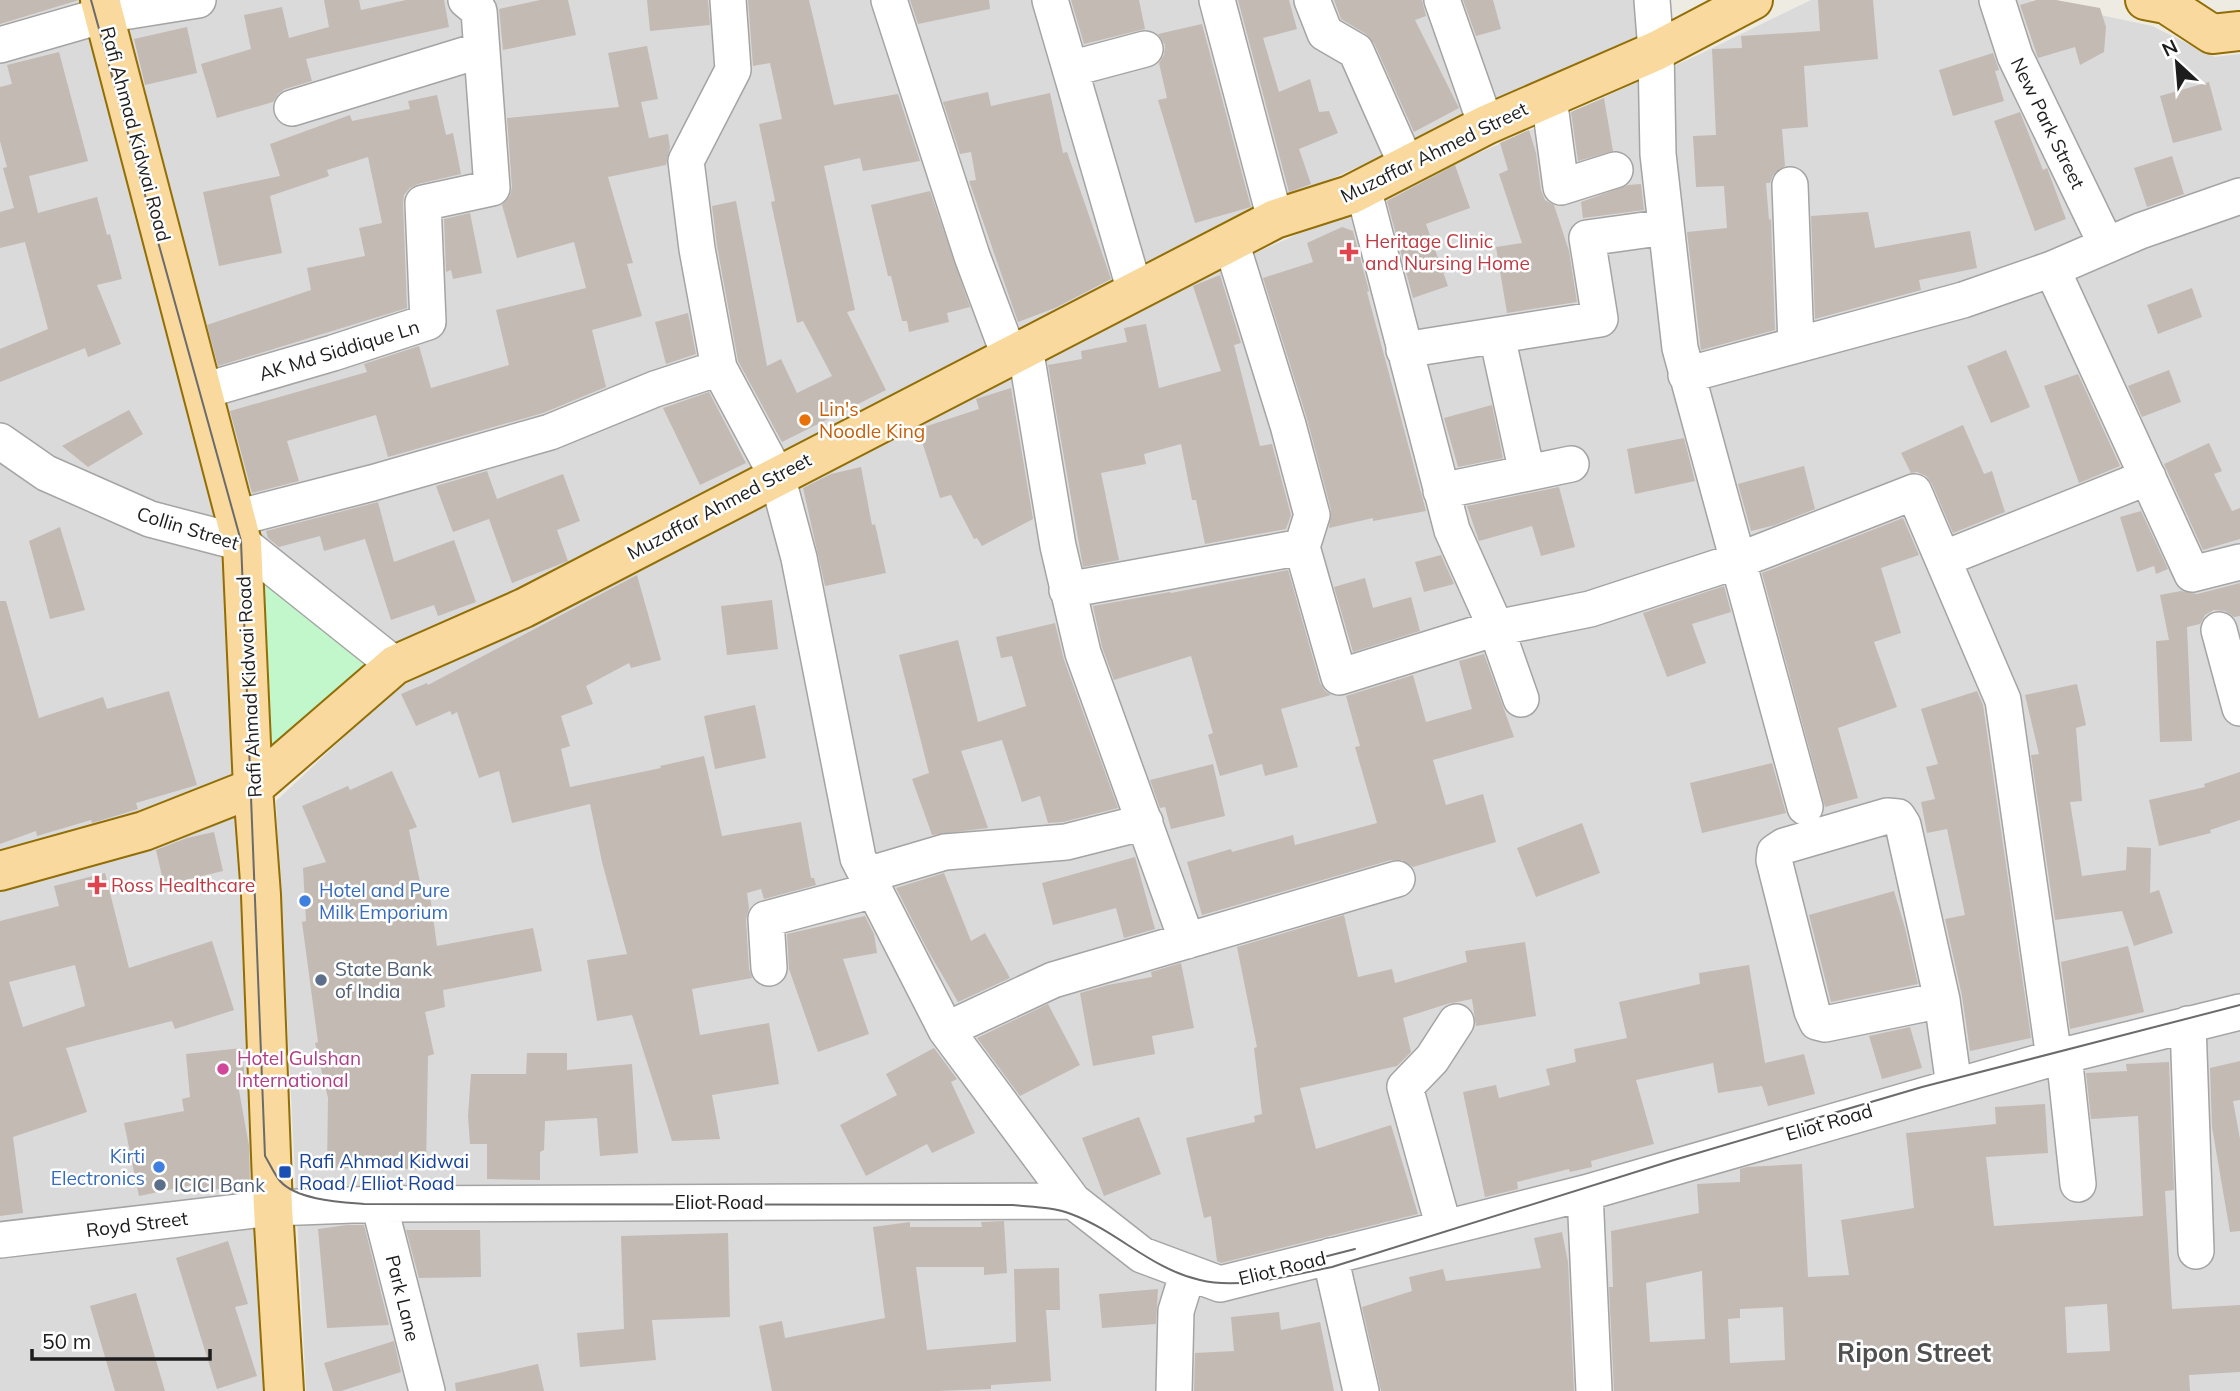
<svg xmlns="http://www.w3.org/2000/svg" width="2240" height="1391" viewBox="0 0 2240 1391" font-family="Mulish,sans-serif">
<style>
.residential{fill:#dbdada}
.park{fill:#c1f7ca}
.building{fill:#c2bab3;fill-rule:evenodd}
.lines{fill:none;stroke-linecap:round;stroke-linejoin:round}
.minor-casing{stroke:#a4a4a4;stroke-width:38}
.major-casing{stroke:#926e05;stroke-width:42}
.minor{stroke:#fff;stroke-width:35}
.major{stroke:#f9d99d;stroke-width:38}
.tram{stroke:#6b6b6b;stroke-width:2}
.health-dot{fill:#e0444e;stroke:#fff;stroke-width:2.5}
.food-dot{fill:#e8710a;stroke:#fff;stroke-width:2.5}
.shop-dot{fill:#3f7fe0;stroke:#fff;stroke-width:2.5}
.service-dot{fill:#5c6f8a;stroke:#fff;stroke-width:2.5}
.hotel-dot{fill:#d1479c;stroke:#fff;stroke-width:2.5}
.transit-dot{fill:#1a4fb4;stroke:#fff;stroke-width:2.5}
.labels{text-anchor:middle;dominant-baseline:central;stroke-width:5;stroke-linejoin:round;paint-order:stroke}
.street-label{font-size:19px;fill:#1d1d1d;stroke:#fff}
.health-label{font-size:19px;fill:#be3a42;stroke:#fff;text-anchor:start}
.food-label{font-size:19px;fill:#c56008;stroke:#fff;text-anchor:start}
.shop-label{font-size:19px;fill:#366cbe;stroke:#fff;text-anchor:start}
.service-label{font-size:19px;fill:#4e5e75;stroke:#fff;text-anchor:start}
.hotel-label{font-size:19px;fill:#b23c85;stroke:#fff;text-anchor:start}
.transit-label{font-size:19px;fill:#164399;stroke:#fff;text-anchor:start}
.district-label{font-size:26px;font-weight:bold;fill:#505050;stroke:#fff}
</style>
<rect width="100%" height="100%" fill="#eeebe3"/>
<path class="residential" d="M0,0H85L227,549L237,779L125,820L0,855Z
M113,0H1636L1639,40L1280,202L524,591L391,644L255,536Z
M1811,0H2030L2152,26L2215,57L2240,54V1391H306L276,801L403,682L1251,255L1696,56Z
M241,811L268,1391H0V891Z"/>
<path class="park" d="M255,564L373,666L260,769Z"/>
<path class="building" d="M0,0H79L0,24Z
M324,0H359L361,10L406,0H444L449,27L306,59L312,81L285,89L278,94L273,102L217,118L201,64L251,49L244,15L282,7L289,38L329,27Z
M540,0H568L576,35L503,50L499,9Z
M647,0H708L710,25L650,31Z
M748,0H809L834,105L898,94L920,161L863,171L860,158L824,166L855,310L847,312L886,390L782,442L738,361L717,246L712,206L736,201L767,366L781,359L797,393L832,376L803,321L797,323L771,202L775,201L759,124L782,119L770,63L753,66Z
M910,0H989L990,9L918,24Z
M1071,0H1139L1145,29L1084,44Z
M1238,0H1289L1297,29L1263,38L1279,92L1310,79L1319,112L1329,111L1338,133L1299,149L1311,184L1289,192Z
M1334,0H1422L1426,16L1415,20L1459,108L1414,132L1374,43L1366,34L1341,19Z
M1463,0H1493L1501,29L1476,36Z
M1818,0H1873L1878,59L1804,66L1808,127L1782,129L1785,166L1773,175L1770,183H1766L1769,220L1771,219L1775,330L1701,350L1687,232L1727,228L1724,186L1696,187L1693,136L1716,135L1712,49L1742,48L1741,36L1820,31Z
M2036,0H2056L2100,8L2106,27L2104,52L2080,65L2075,47L2038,58L2020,5Z
M1202,24L1251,207L1195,223L1158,100L1167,98L1159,63L1164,55L1165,45L1158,34Z
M187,27L197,73L145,85L134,39Z
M647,46L658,99L641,102L649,138L668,134L670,147L666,165L608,177L633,263L627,264L642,316L592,330L606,387L543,413L388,457L376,415L287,441L299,481L252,493L230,411L367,372L364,364L419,346L431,388L509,365L496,310L586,288L574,242L517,258L502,205L510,196L512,187L507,118L619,107L608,53Z
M59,52L88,161L29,176L38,213L97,197L107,235L110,234L122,279L97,285L121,344L88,357L85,348L0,382V349L48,329L25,242L0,248V212L14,208L3,168L7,167L0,141V87L12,84L7,65Z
M1993,53L1999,70L1995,71L2004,101L1953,116L1939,70Z
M2209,82L2222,130L2173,143L2160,96Z
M988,92L991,106L1050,93L1063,153L1067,152L1111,279L1055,308L1018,322L969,181L976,180L971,152L960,154L943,102Z
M437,95L446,135L453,133L461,174L418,184L410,188L404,195L403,204L407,308L218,366L207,325L311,290L307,268L365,256L359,228L382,223L368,157L327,170L329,176L270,196L282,253L219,266L203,192L280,176L270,144L350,115L352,121L410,109L408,101Z
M1604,98L1613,151L1578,161L1571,112Z
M2020,112L2043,170L2047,168L2066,219L2035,231L1994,121Z
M1529,130L1536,153L1541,190L1545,200L1554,205L1569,251L1577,302L1507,313L1496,247L1522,243L1499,174L1508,170L1500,143Z
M2172,156L2184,194L2147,207L2134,168Z
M1455,165L1470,208L1426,224L1448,286L1413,298L1387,201Z
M1641,184L1644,210L1583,218L1581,202L1628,185Z
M930,191L970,307L947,313L949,322L909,332L907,321H902L891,276H888L871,205Z
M1868,212L1875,248L1970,231L1977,268L1919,280L1921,290L1815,319L1811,216Z
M470,213L482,273L453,279L451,270L446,272L444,219Z
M1342,227L1353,231L1369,291L1367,292L1426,511L1373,521V518L1329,528L1331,510L1307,419L1263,278L1313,262L1307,243Z
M1220,275L1241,343L1234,345L1260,446L1272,444L1291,515L1286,529L1205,544L1196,500H1192L1181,444L1144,454L1146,464L1101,473L1119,560L1083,567L1048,365L1082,359L1081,351L1127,342L1124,328L1146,324L1159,388L1221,371L1193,286Z
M2192,288L2202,317L2158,334L2147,305Z
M688,313L696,354L666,364L655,322Z
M2006,350L2030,407L1991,423L1967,366Z
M2169,370L2181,402L2142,417L2128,386Z
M2078,374L2120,466L2079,483L2044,386Z
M1011,388L1033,519L982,546L977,538L974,539L951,495L940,498L918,429L979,409L976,399Z
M709,392L746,463L700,485L663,408Z
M1492,405L1503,458L1458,467L1444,418Z
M129,410L143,434L88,467L62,446Z
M1963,425L1984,474L1992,471L2005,512L1953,533L1932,484L1926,476L1917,472L1911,473L1901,453Z
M1684,438L1695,481L1635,494L1627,449Z
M2209,443L2222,471L2214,474L2232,511L2240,508V539L2203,550L2164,464Z
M1804,466L1815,509L1775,525L1751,531L1738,484Z
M861,467L872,525L875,524L886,573L825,586L803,488L831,474Z
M487,471L497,499L563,474L580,521L557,530L568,561L512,583L489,519L453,532L436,486Z
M1559,487L1575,547L1541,556L1532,526L1479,541L1467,506Z
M378,502L394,562L454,540L476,602L438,616L434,605L391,620L365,539L324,551L320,536L279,547L268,538L266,531Z
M2141,511L2168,569L2156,574L2154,566L2137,572L2120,517Z
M1903,518L1919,555L1881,568L1901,633L1874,642L1897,707L1838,728L1858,798L1825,807L1762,573Z
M60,527L85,610L50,619L29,541Z
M1441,555L1454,584L1424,592L1415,562Z
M1288,570L1320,683L1325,691L1331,695L1281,709L1298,767L1265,776L1262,764L1220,776L1208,735L1213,733L1191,656L1114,680L1102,647L1093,606L1170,592L1171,593Z
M637,575L661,660L631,668L629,663L586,686L593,704L561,716L570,746L561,749L570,787L661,768L660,766L704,756L722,836L801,822L811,878H814L816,885L764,899L761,889L747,893L749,908L746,920L749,969L752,978L692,989L700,1035L769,1023L779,1084L712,1095L720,1139L672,1141L632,1015L597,1021L587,960L627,954L602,862L590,804L512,823L499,771L479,778L457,712L452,715L450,711L416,726L401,694L427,683L428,685Z
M1365,578L1373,608L1411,597L1420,631L1353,652L1334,587Z
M2240,583V616L2234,617L2225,611L2214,610L2205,615L2200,624L2187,627L2192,741L2160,742L2156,641L2169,640L2160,595L2181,591L2197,594Z
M1724,586L1731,612L1692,624L1706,663L1667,677L1643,613Z
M772,600L778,649L727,655L721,606Z
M0,601H6L39,718L103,697L107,709L169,691L197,785L136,803L138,809L112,817L92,823L91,820L37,836L36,831L0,844Z
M1055,623L1064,660L1118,808L1063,822L1048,823L1040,796L1022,802L1002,740L961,751L988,828L932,835L912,779L929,773L899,655L958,640L978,722L1026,706L1012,656L1001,658L996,637Z
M1484,654L1514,737L1433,760L1446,805L1483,794L1496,842L1413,867L1402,860H1391L1202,915L1187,862L1231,849L1232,852L1293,835L1295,845L1377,823L1355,747L1360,746L1346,696L1413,675L1426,722L1472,709L1459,661Z
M2077,684L2086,725L2076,728L2082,801L2070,802L2082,876L2126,870L2127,847L2151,848L2150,893L2159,890L2173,933L2134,946L2122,911L2055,920L2031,755L2039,754L2025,695Z
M1977,691L1983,705L2031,1038L1970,1051L1962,996L1945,919L1965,915L1947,829L1927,833L1921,802L1935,799L1926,767L1938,764L1921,709Z
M755,705L766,758L715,769L704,716Z
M1772,763L1786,813L1702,833L1690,783Z
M1213,764L1225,816L1171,829L1165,807L1160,808L1150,780Z
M392,771L417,827L409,830L423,896L430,895L437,946L533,928L542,971L443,990L445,1007L425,1012L434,1054L428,1056L426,1169L327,1168L328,1098L315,1043L318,1042L302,922L306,921L303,868L326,862L302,806L348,786L350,790Z
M2240,772V820L2210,830L2211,833L2159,846L2149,800L2205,787L2204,784Z
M1582,823L1600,873L1536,897L1517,848Z
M214,832L223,871L164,885L156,850L187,838Z
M1135,857L1155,929L1124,938L1116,908L1053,925L1042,883Z
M105,873L129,968L212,941L234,1010L175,1029L172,1021L66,1048L87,1112L13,1137L23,1213L0,1216V921L59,906L54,886ZM75,965L85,1006L23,1027L9,982Z
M944,873L971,941L985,933L1010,978L958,1002L927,949L896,888Z
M1894,891L1905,928L1918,984L1831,1002L1809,915Z
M1344,915L1358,977L1392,969L1395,983L1467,962L1465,951L1525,942L1536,1016L1476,1026L1472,999L1447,1004L1403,1018L1411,1052L1397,1066L1300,1088L1316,1149L1391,1125L1418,1214L1221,1263L1217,1261L1211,1216L1204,1218L1186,1138L1255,1122L1254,1116L1262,1114L1254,1048L1257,1047L1237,947Z
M865,916L874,934L877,953L843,959L869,1034L818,1052L789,969L787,934Z
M2128,946L2144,1012L2070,1029L2061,962Z
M1181,963L1194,1028L1152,1036L1155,1054L1093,1066L1080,993L1108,985L1152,977L1151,972Z
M1749,965L1765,1063L1804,1054L1815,1094L1768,1106L1762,1086L1718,1093L1713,1063L1636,1080L1654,1144L1591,1161L1592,1167L1570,1172L1569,1169L1517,1182L1518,1189L1485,1197L1463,1092L1496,1085L1499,1098L1550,1085L1546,1069L1576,1062L1574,1049L1627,1038L1619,1002L1700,984L1699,973Z
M1048,1004L1080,1065L1020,1096L977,1038Z
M1910,1027L1922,1068L1882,1079L1869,1036Z
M242,1048L245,1084L238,1085L249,1146L250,1183L199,1193L197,1184L139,1196L124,1123L184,1111L182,1099L190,1097L186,1054Z
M934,1048L957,1079L951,1082L975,1133L932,1153L927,1144L866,1176L840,1125L897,1095L886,1074Z
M527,1053H567V1070L632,1064L638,1153L600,1156L597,1118L545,1121L544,1150L540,1152V1180L487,1179V1144H470L468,1116L471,1074H526Z
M2240,1061V1100L2233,1101L2240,1139V1231L2230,1232L2212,1127L2210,1068Z
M2169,1062L2174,1190L2165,1191L2172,1309L2240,1305V1372L2189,1375L2190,1391H1614L1609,1287H1613L1611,1231L1699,1213L1697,1184L1740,1182V1169L1747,1167L1802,1164L1808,1277L1849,1275L1841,1220L1914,1208L1906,1133L1996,1124L1995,1107L2045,1104L2048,1153L1986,1157L1994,1226L2143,1216L2138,1116L2091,1119L2086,1073L2127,1071L2126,1064ZM1702,1271L1705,1339L1650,1342L1646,1283ZM2107,1304L2110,1351L2067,1353L2065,1307ZM1783,1307L1785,1360L1730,1363L1728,1319L1740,1318V1309Z
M1139,1117L1161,1174L1104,1196L1082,1138Z
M1004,1221L1007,1273L984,1275V1267H916L927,1350L1016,1342L1014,1269L1059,1268L1060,1310H1046L1051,1381L991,1385V1389L937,1391H772L759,1326L782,1321L785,1338L885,1318L873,1227L910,1222V1227H982L981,1222Z
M347,1225H364L389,1325L327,1328L318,1229Z
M406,1230H480L481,1277L419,1278Z
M1562,1232L1568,1262L1574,1391H1381L1362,1307L1412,1291L1409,1277L1443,1269L1446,1281L1541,1268L1534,1238Z
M728,1233L730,1317L652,1320L656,1360L580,1367L577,1333L624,1329L621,1236Z
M228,1241L248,1304L235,1307L257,1376L217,1389L176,1258Z
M1158,1289L1156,1324L1102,1328L1099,1294Z
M136,1293L165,1391H115L90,1306Z
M1279,1312L1281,1330L1320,1322L1334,1391H1194L1195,1353L1234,1351L1231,1317Z
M394,1341L401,1372L341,1391H333L324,1363Z
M538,1364L544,1391H456L455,1383Z"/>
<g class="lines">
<defs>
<path id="minor" d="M728,0L733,70L686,161L697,249L719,368L777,476L799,558L858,858L946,1030L1073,1201
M889,0L972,256L1009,355
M1050,0L1135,291
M1217,0L1275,219
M1312,0L1325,33L1356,51L1407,166
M1442,0L1486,125
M1652,0L1656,51L1658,154L1680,348L1805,807
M1997,0L2015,56L2106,244
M0,45L104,15L198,0
M1070,69L1145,49
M1549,98L1561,187L1615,170
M292,108L481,50
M1790,185L1796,345
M1363,188L1452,530L1496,628L1521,699
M1231,242L1288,425L1312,515L1302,547
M2052,269L2192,574L2240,562
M1497,336L1527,473
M1025,347L1058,546L1083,653L1187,941
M1404,350L1600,319L1587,238L1666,227
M1686,375L1963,300L2052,269L2140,231L2240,196
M203,391L333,353L428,322L423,203L492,188L479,11L466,0
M0,441L46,473L150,519L242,543L395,665
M1441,491L1571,464
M236,518L372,483L550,432L655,389L719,368
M1943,559L2148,477
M1067,590L1302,547L1339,677L1496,628L1590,609L1737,561L1914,492L2003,700L2054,1058
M2219,630L2240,708
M867,875L945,852L1066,842L1145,822
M769,968L766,919L874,890
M1942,1000L1903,825L1898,817L1887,816L1784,846L1775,852L1774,860L1812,1011L1817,1022L1825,1024L1942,1000L1954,1086
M2188,1024L2196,1251
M946,1030L1053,980L1397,879
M2064,1055L2078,1184
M1585,1193L1594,1391
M379,1204L427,1391
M1444,1228L1405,1087L1432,1059L1456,1022
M0,1240L273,1208L379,1204L1073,1201L1142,1255L1220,1284L1585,1193L2054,1058L2240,1012
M1330,1256L1361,1391
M1174,1391L1176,1311L1188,1272"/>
<path id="major" d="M100,0L242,543L253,788L261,895L273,1208L284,1391
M2145,0L2166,4L2212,34L2240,31
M0,871L144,831L253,788L395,665L524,608L1275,219L1350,195L1486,125L1656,51L1753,0"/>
</defs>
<use href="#minor" class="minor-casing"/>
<use href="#major" class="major-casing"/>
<use href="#minor" class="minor"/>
<use href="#major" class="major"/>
<path class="tram" d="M91,0L241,541L265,1156C270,1164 274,1174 280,1181C297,1200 340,1202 364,1204L1013,1205C1032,1207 1053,1207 1071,1214C1117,1231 1151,1269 1200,1280C1240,1290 1292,1275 1332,1267L1674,1160L1922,1087L2240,1005
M1308,1261L1355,1249"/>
</g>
<g class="health-dot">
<path d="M1345.5 241.5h7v7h7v7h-7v7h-7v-7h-7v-7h7z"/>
<path d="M93.5 874.5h7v7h7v7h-7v7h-7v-7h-7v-7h7z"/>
</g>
<circle class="food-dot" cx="805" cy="420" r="7"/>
<g class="shop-dot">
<circle cx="305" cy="901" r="7"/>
<circle cx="159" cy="1167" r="7"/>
</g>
<g class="service-dot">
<circle cx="321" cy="980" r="7"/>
<circle cx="160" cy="1185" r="7"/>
</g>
<circle class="hotel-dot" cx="223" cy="1069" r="7"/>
<rect class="transit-dot" x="278" y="1165" width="14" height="14" rx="3.5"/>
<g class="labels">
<g class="street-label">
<text transform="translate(2048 123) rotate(64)">New Park Street</text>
<text transform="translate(136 134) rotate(75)">Rafi Ahmad Kidwai Road</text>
<text transform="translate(1434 152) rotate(-26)">Muzaffar Ahmed Street</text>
<text transform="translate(339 350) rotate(-17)">AK Md Siddique Ln</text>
<text transform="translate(719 506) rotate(-28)">Muzaffar Ahmed Street</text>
<text transform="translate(188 528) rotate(17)">Collin Street</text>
<text transform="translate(249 687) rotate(-93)">Rafi Ahmad Kidwai Road</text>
<text transform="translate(1829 1122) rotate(-16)">Eliot Road</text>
<text x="719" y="1202">Eliot Road</text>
<text transform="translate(137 1224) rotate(-7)">Royd Street</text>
<text transform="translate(1282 1268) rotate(-14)">Eliot Road</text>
<text transform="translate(403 1298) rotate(76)">Park Lane</text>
</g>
<g class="health-label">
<text x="1365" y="241">Heritage Clinic<tspan x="1365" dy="22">and Nursing Home</tspan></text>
<text x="111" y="885">Ross Healthcare</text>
</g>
<g class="food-label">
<text x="819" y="409">Lin's<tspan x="819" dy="22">Noodle King</tspan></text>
</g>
<g class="shop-label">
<text x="319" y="890">Hotel and Pure<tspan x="319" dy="22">Milk Emporium</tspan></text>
<text x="145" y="1156" text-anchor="end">Kirti<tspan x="145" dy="22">Electronics</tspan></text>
</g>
<g class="service-label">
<text x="335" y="969">State Bank<tspan x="335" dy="22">of India</tspan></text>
<text x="174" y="1185">ICICI Bank</text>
</g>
<g class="hotel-label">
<text x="237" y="1058">Hotel Gulshan<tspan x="237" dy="22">International</tspan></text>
</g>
<g class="transit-label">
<text x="299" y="1161">Rafi Ahmad Kidwai<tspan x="299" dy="22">Road / Elliot Road</tspan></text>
</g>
<g class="district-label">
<text x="1914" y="1352">Ripon Street</text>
</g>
</g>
<g transform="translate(2177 63) rotate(334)" stroke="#ffffff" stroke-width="5" paint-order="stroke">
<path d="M0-5L12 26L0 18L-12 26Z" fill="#1d1d1d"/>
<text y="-10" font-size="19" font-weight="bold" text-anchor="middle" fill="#1d1d1d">N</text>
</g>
<path d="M32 1349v10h178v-10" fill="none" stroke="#1d1d1d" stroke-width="3.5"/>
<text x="42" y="1349" font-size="21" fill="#1d1d1d" stroke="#ffffff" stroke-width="5" paint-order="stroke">50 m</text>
</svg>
